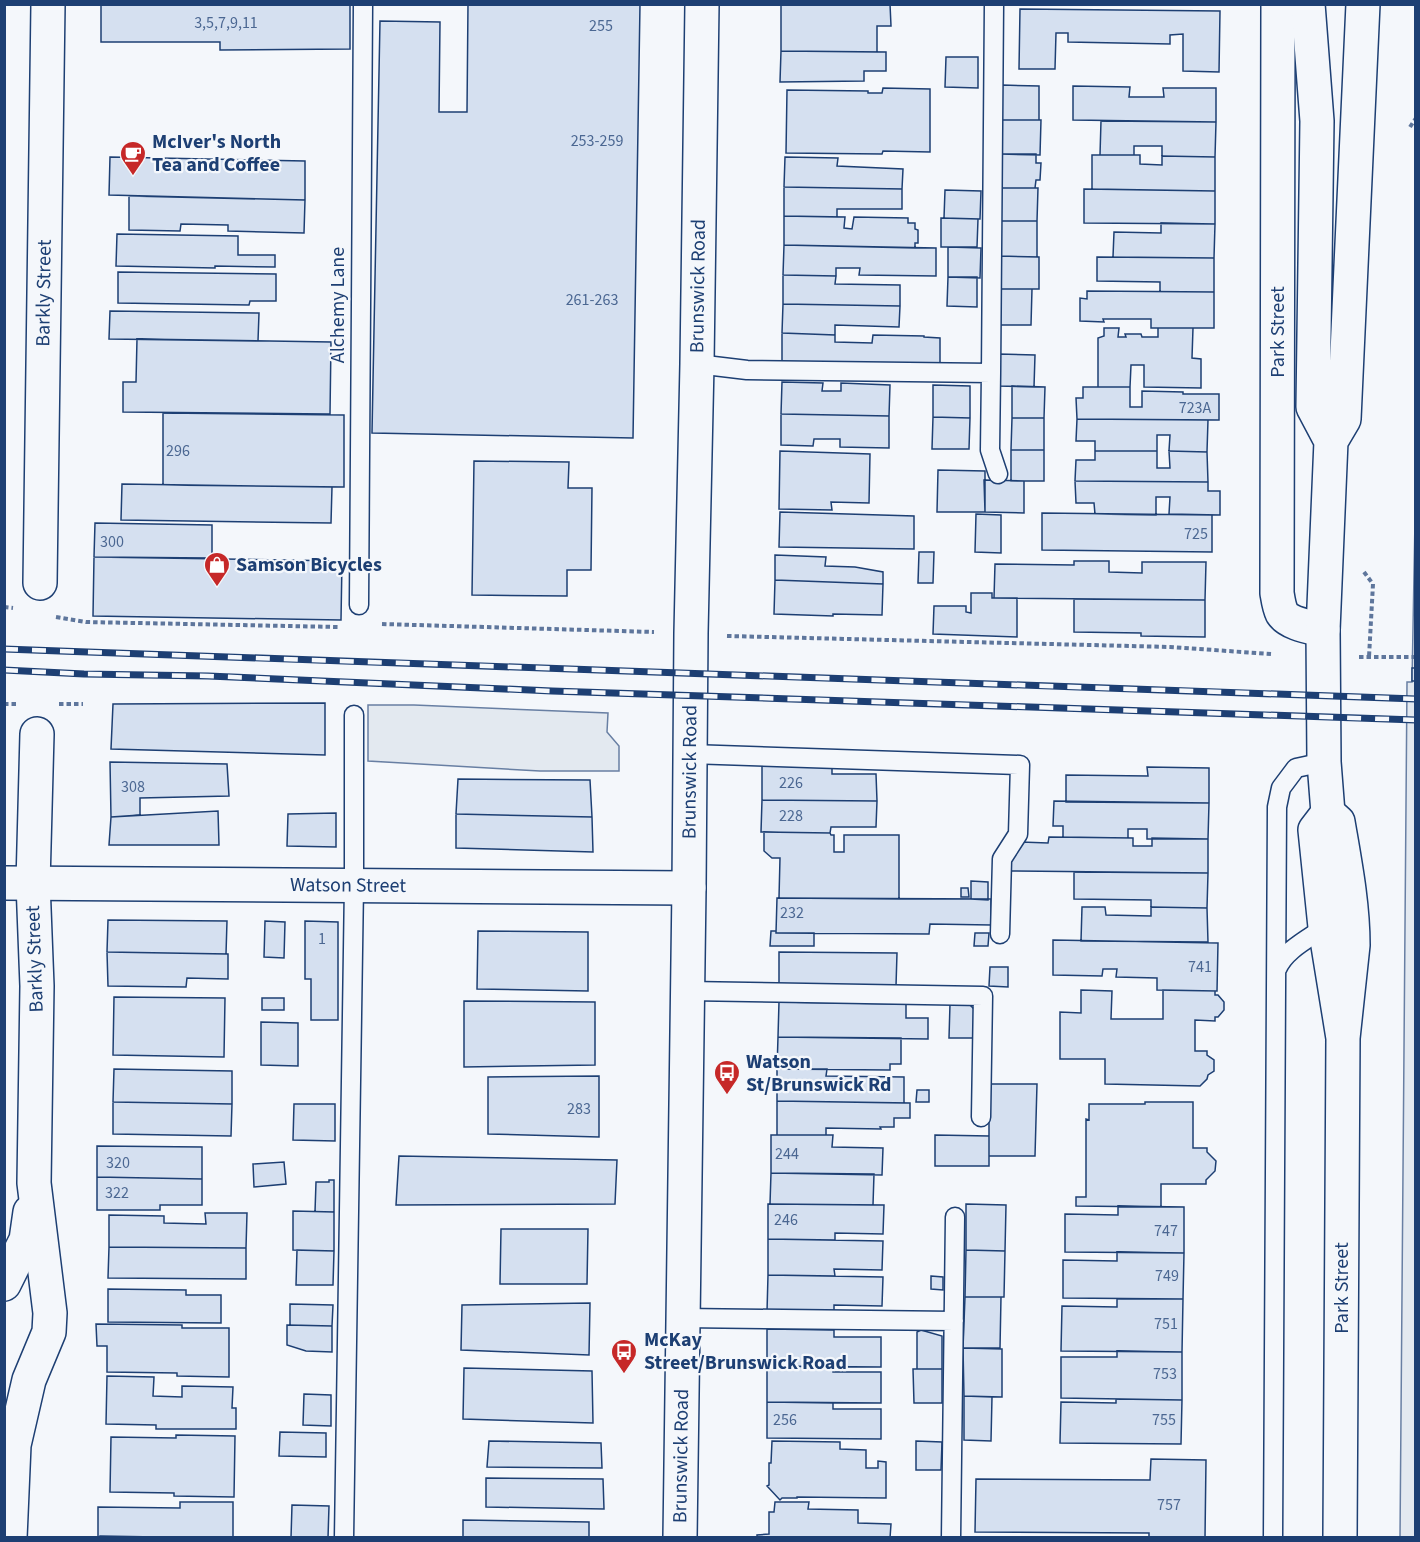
<svg xmlns="http://www.w3.org/2000/svg" width="1420" height="1542" viewBox="0 0 1420 1542" font-family="'Source Sans 3',sans-serif">
<style>
.green{fill:#e3e9f0;stroke:#687fa3;stroke-width:1.5}
.building{fill:#d5e0f0;stroke:#1d3f73;stroke-width:1.5}
.lines{fill:none;stroke-linecap:round;stroke-linejoin:round}
.lane-casing{stroke:#1d3f73;stroke-width:21}
.street-casing{stroke:#1d3f73;stroke-width:36}
.secondary-casing{stroke:#1d3f73;stroke-width:36}
.primary-casing{stroke:#1d3f73;stroke-width:36}
.path{stroke:#5e769c;stroke-width:4;stroke-dasharray:4.5 3;stroke-linecap:butt}
.lane{stroke:#f4f7fb;stroke-width:18}
.street{stroke:#f4f7fb;stroke-width:33}
.secondary{stroke:#f4f7fb;stroke-width:33}
.primary{stroke:#f4f7fb;stroke-width:33}
.rail-casing{stroke:#1d3f73;stroke-width:7}
.rail{stroke:#f4f7fb;stroke-width:4.5;stroke-dasharray:14;stroke-linecap:butt}
.labels{text-anchor:middle;dominant-baseline:central;stroke-width:4.5;stroke-linejoin:round;paint-order:stroke}
.number-label{font-size:16px;fill:#4b6792}
.poi-label{font-size:20px;font-weight:bold;fill:#1d3f73;stroke:#f4f7fb;text-anchor:start}
.street-label{font-size:20px;fill:#1d3f73;stroke:#f4f7fb}
</style>
<rect width="100%" height="100%" fill="#f4f7fb"/>
<path class="green" d="M1415,520L1416,1537L1400,1538L1407,682H1412Z
M368,705H414L608,713L607,732L619,746V771H540L368,761Z"/>
<path class="building" d="M101,4H350V49L220,50V42H101Z
M468,4H640L633,438L372,433L380,21L440,22L439,112H467Z
M781,4H890L891,26H877V52L781,51Z
M1020,9L1220,11L1219,72L1183,71V34L1170,35V44L1068,42V33H1056L1055,69H1019Z
M781,51L886,52V71H864V81L780,82Z
M946,57H978V88L945,87Z
M1002,85L1039,86V120H1002Z
M1073,86L1130,87L1129,97H1164L1163,88H1216V122L1073,120Z
M883,88L930,89V152L883,151L882,154L786,153L787,90L868,91V93H882Z
M1002,120H1041L1040,155L1001,154Z
M1101,121L1216,122L1215,157L1162,156V146H1134V155H1100Z
M1001,154H1036V163H1041L1040,180H1036L1035,188H1001Z
M1092,155H1140V164L1162,165V156L1215,157V191L1092,189Z
M110,157L305,161V200L109,195Z
M785,157L838,158L837,166L903,169L902,189L784,187Z
M784,187L902,189V209H837V217L784,216Z
M1001,188H1038L1037,221H1000Z
M1084,189L1215,191V224L1084,223Z
M945,190L981,191L980,219L944,218Z
M129,196L305,200L304,233L228,231V225L181,224L180,231L129,230Z
M784,216L845,217L844,228L852,229L854,217L908,218V223H915V229L918,230V243H915V248L784,245Z
M941,218L978,219L977,247H941Z
M1000,221H1037V257L1000,256Z
M1161,223L1215,224L1214,258L1113,257L1114,232L1161,233Z
M117,234L238,236V255H275V267L215,266V268L116,266Z
M784,245L936,248V276L859,275L860,268H836V276L783,275Z
M948,247L981,248L980,278L948,277Z
M1000,256L1039,257V289H999Z
M1097,257L1214,258V292H1160V282L1097,281Z
M118,272L276,274V301H250L249,305L118,303Z
M783,275L836,276L835,284L900,285V306L783,304Z
M948,277H977V307L947,306Z
M999,289H1032L1031,325H999Z
M1087,291L1214,292V328H1151V319H1103L1104,322L1080,321V298L1087,299Z
M783,304L900,306L899,327L835,325V335L782,333Z
M110,311L259,313L258,341L109,339Z
M1104,328H1119L1118,337H1126L1125,334H1141L1142,337H1158V328H1193L1192,358L1201,359V388L1144,387V365H1131L1130,387H1098V338L1104,336Z
M782,333L835,335V342L872,343L873,335L924,336V337L940,338V365L782,363Z
M137,339L331,342L330,414L123,412V382H136Z
M998,354L1035,355L1034,387L998,386Z
M782,382L823,383L822,391H841V383L890,385L889,416L781,414Z
M933,385L970,386V418L933,417Z
M1012,386L1045,387L1044,418H1012Z
M1083,387H1130V407H1142V391L1183,392V394H1219V420L1077,419L1076,398H1083Z
M163,413L344,415V487L163,485Z
M781,414L889,416V448L840,447V439H814L813,446L781,445Z
M933,417L970,418L969,449H932Z
M1012,418H1044V450H1011Z
M1077,419L1208,420L1207,452L1169,451L1170,435H1157V451H1095V441H1076Z
M1011,450H1044V481H1011Z
M780,451L870,454L869,503L831,502L832,510L779,509Z
M1095,451H1157V468H1170L1169,451L1207,452L1208,482L1075,481L1076,460H1095Z
M474,461L569,462L568,488H592L591,570H567V596L472,595Z
M938,470L985,471V512H937Z
M984,480L1024,481V513L985,512Z
M1075,481L1208,482V491H1220V515L1169,514L1170,497H1156V515L1095,514L1094,503H1076Z
M122,484L332,487L331,523L121,520Z
M780,512L914,516V549L779,547Z
M1042,513L1212,515V552L1042,550Z
M976,514L1001,515V553L975,552Z
M95,523L212,525V558L94,557Z
M919,552H934L933,583H918Z
M775,555L826,557L825,566L855,567L883,572V584L775,580Z
M94,557L342,561L341,620L93,616Z
M1074,561H1109V572L1142,573V562H1206L1205,600L994,598L995,564L1074,565Z
M775,580L883,584L882,615L833,614V616L774,614Z
M971,593H992V598H1017V637L933,634L934,606H966V612L971,613Z
M1074,599L1205,600V637L1141,636V633L1074,632Z
M1412,668H1416V681H1412Z
M325,703V755L111,749L113,704Z
M110,762L227,764L229,796L140,798V815L111,817Z
M762,766L832,767V774H876L877,801L762,800Z
M1147,767L1209,768V803L1066,802V775L1148,776Z
M458,779L590,780L592,817L456,814Z
M762,800L877,801L876,827H831L830,833L761,832Z
M1054,801L1209,803L1208,839H1147V829H1128V838L1063,837V826H1053Z
M218,811L219,845H109L111,817Z
M336,813V847L287,846L288,814Z
M456,814L592,817L593,852L456,848Z
M764,832L830,833L831,835H834V852H844V835H899V899L779,898L780,858H772L764,851Z
M1049,837L1133,838V846H1152V838L1208,839V873L1010,871V862L1021,842L1048,843Z
M1074,872L1208,873L1207,908L1151,907V900L1074,899Z
M971,881L988,882V900L971,899Z
M961,888H968L969,897H961Z
M777,898L991,899V925L930,924L929,934L776,933Z
M1082,907H1105L1106,915L1151,916V907L1207,908L1208,942L1081,941Z
M108,920L227,921L226,954L107,952Z
M265,921L285,922L284,958L264,957Z
M305,921L338,922V1020H311V979H305Z
M478,931L588,932V991L477,989Z
M771,931H776V933H814V946H770Z
M975,933H989L988,946H974Z
M1053,940L1218,943L1217,991L1157,990V978L1116,977L1117,969H1103L1102,976L1053,975Z
M107,952L228,954V979L187,978L186,987L108,986Z
M779,952L897,953L896,986L779,985Z
M990,967H1008V987L989,986Z
M1081,990L1112,991L1111,1019H1163V990L1215,991V995H1218L1224,1002V1010L1218,1017H1215V1021L1195,1020V1051H1207V1055L1214,1060V1071L1208,1075L1207,1079L1200,1086L1105,1084V1059H1060V1012L1081,1013Z
M114,997L225,998L224,1057L113,1055Z
M262,998H284V1010H262Z
M464,1001L595,1002V1065L464,1067Z
M779,1002L906,1004V1018H928V1039L778,1037Z
M950,1004H969L975,1010L974,1038H949Z
M261,1022L298,1023V1066L261,1065Z
M778,1037L901,1038V1064H890V1070L777,1069Z
M114,1069L232,1071V1104L113,1102Z
M777,1069H827L826,1076L904,1077V1103L777,1101Z
M599,1076V1137L488,1134V1077Z
M989,1084H1037L1035,1156H989Z
M917,1090H929V1102H916Z
M777,1101L910,1103V1118H894V1127H880L881,1129L826,1128V1135H777Z
M113,1102L232,1104L231,1136L113,1134Z
M1145,1102H1193V1148H1207V1152L1216,1161L1215,1171L1206,1180V1184H1161V1207L1076,1206V1197H1086V1119L1089,1120V1104H1145Z
M294,1104H335V1141L293,1140Z
M771,1135H833L832,1147L883,1148L882,1175L771,1173Z
M935,1135L989,1136V1166H935Z
M97,1146L202,1147V1179L97,1177Z
M399,1156L617,1160L615,1204L396,1205Z
M284,1162L286,1184L254,1187L253,1164Z
M771,1173L874,1174L873,1205L770,1204Z
M97,1177L202,1179V1205H160V1210H97Z
M329,1180H334V1212H315L316,1182H329Z
M768,1204L884,1205L883,1234L835,1233V1240L768,1239Z
M966,1204L1006,1205L1005,1251L966,1250Z
M1118,1206L1184,1207V1253L1065,1252V1214L1118,1215Z
M293,1211L334,1212V1251L293,1250Z
M205,1213H247L246,1248L109,1247V1215L164,1216V1223L206,1224Z
M501,1229H588L587,1284H500Z
M768,1239L883,1241L882,1270L834,1269L835,1276L768,1275Z
M109,1247L246,1248V1279L108,1278Z
M297,1250L334,1251L333,1285H296Z
M966,1250L1005,1251L1004,1297H965Z
M1117,1252L1184,1253L1183,1299L1063,1298V1260L1117,1261Z
M768,1275L883,1277L882,1306L834,1305V1313L767,1312Z
M931,1276L943,1277V1290L931,1289Z
M108,1289L186,1290V1295H221V1323L108,1322Z
M965,1297H1001L1000,1348H963Z
M1117,1299H1183L1182,1352L1061,1351L1062,1306L1117,1307Z
M590,1303L589,1355L461,1350L462,1305Z
M290,1304L333,1305L332,1326L290,1325Z
M96,1324L182,1325V1328H229V1377L177,1376V1373L107,1372V1346H97Z
M287,1325L332,1326V1352L306,1351L287,1345Z
M767,1329L834,1330V1337H881V1367L767,1366Z
M921,1330L942,1336V1369H917V1332Z
M963,1348L1002,1349V1397L964,1396Z
M1117,1351L1182,1352V1400L1061,1398V1357H1117Z
M767,1366L833,1367V1372H881V1403L767,1402Z
M464,1368L592,1371L593,1423L463,1419Z
M913,1369H942V1403H914Z
M107,1376L154,1377L153,1396L182,1397V1386L233,1387L232,1408H236V1429H156V1425L106,1424Z
M304,1394L331,1395V1426L303,1425Z
M964,1396L992,1397L991,1441L964,1440Z
M1116,1399L1182,1400L1181,1444L1060,1443L1061,1402L1116,1403Z
M767,1402L833,1403V1409H881V1439L767,1438Z
M280,1432L326,1433V1457L279,1456Z
M176,1435L235,1436L234,1497L174,1496V1493L110,1492L111,1437L176,1438Z
M489,1441L601,1443L602,1468L487,1467Z
M772,1441L840,1442V1449L866,1450V1468H878V1461L886,1462V1498L797,1497V1498H782L780,1500L767,1486L769,1485V1463H771Z
M916,1441L942,1442L941,1470H916Z
M1151,1459L1206,1460L1205,1538H1149V1533L975,1532L976,1479L1150,1480Z
M486,1478L603,1479L604,1509L486,1507Z
M180,1502H233V1538L98,1537V1507L180,1508Z
M775,1502H809L808,1509L858,1510V1523L891,1524L890,1538H757V1535L769,1534V1512H774Z
M292,1505L329,1506L328,1538H291Z
M463,1520L589,1522V1538H463Z
M100,1536L215,1538H100Z"/>
<g class="lines">
<defs>
<path id="lane" d="M697,364L747,370L991,373L994,4
M991,373L990,450L998,474
M359,605L363,4
M690,754L1020,765L1018,834L1002,859L1000,934
M1277,969C1285,950 1308,939 1325,927
M688,991L983,996L981,1117
M683,1318L954,1321
M344,1538L354,885V715
M951,1538L955,1217
M1273,1538L1277,807L1281,788L1296,768L1324,762"/>
<g id="street">
<path d="M1278,4L1277,593C1278,599 1279,607 1282,613C1289,624 1311,627 1323,630"/>
<path id="s1" d="M40,583L48,4"/>
<path id="s2" d="M4,883L689,888"/>
<path d="M4,1284L26,1240L30,1212"/>
<path d="M10,1538L14,1445L29,1380L49,1332L50,1313L34,1183L37,986L33,883L37,734"/>
</g>
<path id="secondary" d="M1308,4L1317,121L1313,407L1331,441
M1328,813L1338,822C1345,863 1353,904 1353,945L1343,1038L1340,1538
M1343,1038L1325,927L1315,830L1328,813L1324,762L1323,630L1331,441L1344,419L1363,4"/>
<g id="primary">
<path id="s3" d="M680,1538L689,888L691,633L697,364L702,4"/>
</g>
</defs>
<use href="#lane" class="lane-casing"/>
<use href="#street" class="street-casing"/>
<use href="#secondary" class="secondary-casing"/>
<use href="#primary" class="primary-casing"/>
<path class="path" d="M1410,127L1416,118
M1364,572L1373,584L1369,657
M4,607L13,608
M56,617L86,622L339,627
M382,624L654,632
M727,636L1170,647L1271,654
M1359,657H1416
M4,704H16
M59,704H83"/>
<use href="#lane" class="lane"/>
<use href="#street" class="street"/>
<use href="#secondary" class="secondary"/>
<use href="#primary" class="primary"/>
<defs>
<path id="rail" d="M4,649L1416,699
M4,670L84,674L208,676L552,691L1416,720"/>
</defs>
<use href="#rail" class="rail-casing"/>
<use href="#rail" class="rail"/>
</g>
<defs>
<symbol id="cafe-pin" viewBox="-11 -11 22 30"><path d="M0 17L-7.5 6A9.5 9.5 0 1 1 7.5 6Z" fill="#c62828" stroke="#f4f7fb"/><path d="M-5.5-4.5H6V0H3Q3 3.5 0 3.5H-2.5Q-5.5 3.5-5.5 0ZM3-3.2v2h1.7v-2ZM-6 4.5H4V6H-6Z" fill="#fff"/></symbol>
<symbol id="shop-pin" viewBox="-11 -11 22 30"><path d="M0 17L-7.5 6A9.5 9.5 0 1 1 7.5 6Z" fill="#c62828" stroke="#f4f7fb"/><path d="M-5-2.5h2.3a2.7 3.5 0 0 1 5.4 0H5L5.5 6h-11ZM-1.5-2.5h3a1.5 2.3 0 0 0-3 0Z" fill="#fff"/></symbol>
<symbol id="bus-pin" viewBox="-11 -11 22 30"><path d="M0 17L-7.5 6A9.5 9.5 0 1 1 7.5 6Z" fill="#c62828" stroke="#f4f7fb"/><path d="M-5-6H5V4H4V6H2V4H-2V6H-4V4H-5ZM-3.5-4V0h7V-4ZM-3.5 1.2v1.5H-2V1.2ZM2 1.2v1.5H3.5V1.2Z" fill="#fff"/></symbol>
</defs>
<g fill-rule="evenodd">
<use href="#cafe-pin" x="118" y="139" width="30" height="40"/>
<use href="#shop-pin" x="202" y="550" width="30" height="40"/>
<use href="#bus-pin" x="712" y="1058" width="30" height="40"/>
<use href="#bus-pin" x="609" y="1337" width="30" height="40"/>
</g>
<g class="labels">
<g class="number-label">
<text x="226" y="23">3,5,7,9,11</text>
<text x="601" y="26">255</text>
<text x="597" y="141">253-259</text>
<text x="592" y="300">261-263</text>
<text x="1195" y="408">723A</text>
<text x="178" y="451">296</text>
<text x="1196" y="534">725</text>
<text x="112" y="542">300</text>
<text x="791" y="783">226</text>
<text x="133" y="787">308</text>
<text x="791" y="816">228</text>
<text x="792" y="913">232</text>
<text x="322" y="939">1</text>
<text x="1200" y="967">741</text>
<text x="579" y="1109">283</text>
<text x="787" y="1154">244</text>
<text x="118" y="1163">320</text>
<text x="117" y="1193">322</text>
<text x="786" y="1220">246</text>
<text x="1166" y="1231">747</text>
<text x="1167" y="1276">749</text>
<text x="1166" y="1324">751</text>
<text x="1165" y="1374">753</text>
<text x="785" y="1420">256</text>
<text x="1164" y="1420">755</text>
<text x="1169" y="1505">757</text>
</g>
<g class="poi-label">
<text x="152" y="142">McIver's North<tspan x="152" dy="23">Tea and Coffee</tspan></text>
<text x="236" y="565">Samson Bicycles</text>
<text x="746" y="1062">Watson<tspan x="746" dy="23">St/Brunswick Rd</tspan></text>
<text x="644" y="1340">McKay<tspan x="644" dy="23">Street/Brunswick Road</tspan></text>
</g>
<g class="street-label">
<text stroke="none"><textPath href="#s3" startOffset="1252">Brunswick Road</textPath></text>
<text stroke="none"><textPath href="#s1" startOffset="290">Barkly Street</textPath></text>
<text transform="translate(338 305) rotate(-90)">Alchemy Lane</text>
<text transform="translate(1278 332) rotate(-90)">Park Street</text>
<text stroke="none"><textPath href="#s3" startOffset="766">Brunswick Road</textPath></text>
<text stroke="none"><textPath href="#s2" startOffset="344">Watson Street</textPath></text>
<text transform="translate(35 959) rotate(-92)">Barkly Street</text>
<text transform="translate(1342 1288) rotate(-90)">Park Street</text>
<text stroke="none"><textPath href="#s3" startOffset="82">Brunswick Road</textPath></text>
</g>
</g>
<rect width="1420" height="1542" fill="none" stroke="#1d3f73" stroke-width="12"/>
</svg>
